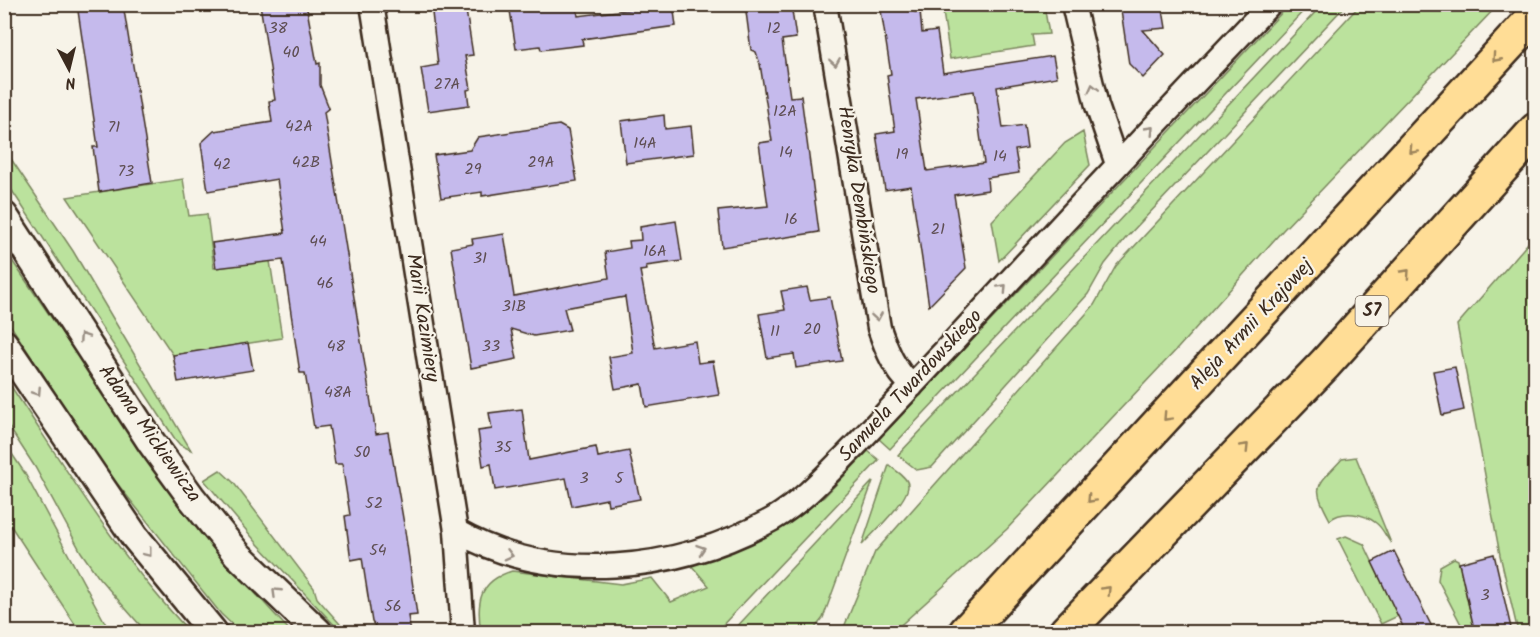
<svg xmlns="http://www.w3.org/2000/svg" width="1540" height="637" viewBox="0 0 1540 637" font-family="Kalam,sans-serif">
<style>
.green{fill:#bbe29d;stroke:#7b865e;stroke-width:1.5}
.building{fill:#c5baec;stroke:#3b2a1e;stroke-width:1.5;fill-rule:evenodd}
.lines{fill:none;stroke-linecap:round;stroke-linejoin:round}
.minor-casing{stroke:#3b2a1e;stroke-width:27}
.tertiary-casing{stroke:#3b2a1e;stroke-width:32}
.motorway-casing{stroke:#3b2a1e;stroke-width:38}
.minor{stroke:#f7f3e8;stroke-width:22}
.tertiary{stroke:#f7f3e8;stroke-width:27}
.motorway{stroke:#ffdd96;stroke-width:33}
.oneway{stroke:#9d845a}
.oneway2{stroke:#998e83}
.labels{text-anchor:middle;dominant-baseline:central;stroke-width:4.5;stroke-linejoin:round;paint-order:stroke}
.number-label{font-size:16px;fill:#5e4e52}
.shield{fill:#f7f3e8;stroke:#73665b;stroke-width:1.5}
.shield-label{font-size:18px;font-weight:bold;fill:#3b2a1e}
.street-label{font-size:20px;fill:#3b2a1e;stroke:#f7f3e8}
</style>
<rect width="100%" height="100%" fill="#f7f3e8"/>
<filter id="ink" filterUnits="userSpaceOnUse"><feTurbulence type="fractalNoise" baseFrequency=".0167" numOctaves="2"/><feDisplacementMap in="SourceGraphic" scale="12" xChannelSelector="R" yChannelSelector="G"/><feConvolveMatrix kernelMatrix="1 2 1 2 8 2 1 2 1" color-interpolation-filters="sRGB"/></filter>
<g filter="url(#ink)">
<path class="green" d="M942,5H1044L1049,34L1032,35L1034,46L950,59Z
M1289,5H1309L890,449L879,439Z
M1322,5H1346L1125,239L1105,264L1088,294L932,467L917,470L898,455Z
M1360,5H1498L1283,230L1178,348L1007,529L893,632H842L875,552L1094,305L1116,266Z
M1083,132L1090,165L999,261L992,221L1065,143Z
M5,150L73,251L191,450L180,445L175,439L5,180Z
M183,179L189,216L207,214L214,268L270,261L282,338L173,355L67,197Z
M1535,235L1536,632H1518L1500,555L1457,325Z
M4,249L200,533L291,632H240L221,614L104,467L5,317Z
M4,376C63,463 117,556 190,632H146L99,578L81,552L35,467L5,421Z
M4,442L24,472L110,632H80L5,517Z
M868,451L879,460L716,632H481C476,602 479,581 512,571L621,584L652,578L671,602L709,586L691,565L764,538L824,497Z
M1356,457L1391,543C1386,537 1382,527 1376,523C1364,513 1342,510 1330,520C1311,484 1316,488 1342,459Z
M889,465C894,470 908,477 908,485C909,500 873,533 862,545Z
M220,470L233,482L314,588L317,598L347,632H341L257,543L204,480Z
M873,481L823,618L812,632H732Z
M1346,536L1364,544L1398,616L1381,624L1338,539Z
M1454,558L1458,560L1475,632H1465L1438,580L1440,566Z"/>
<path class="building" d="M77,4H123L152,183L99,192L93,147H98Z
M260,4H306L317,64L320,63V85L329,108L324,112L376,434L388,432L404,524L417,615L408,616L411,633H380L372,622L362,558L351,560L345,516L350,515L342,464H335L329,426L314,428L305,373H300L283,260L216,268L212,243L285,233L277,179L208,191L201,143L214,131L272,122L269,101L275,100Z
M431,4H465L473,55L465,56L471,89L467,90L469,105L428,111L421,68L438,65Z
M509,4H576L578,16L673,4L676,26L582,39L583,45L541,50L540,46L516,49Z
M745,4H791L796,38L782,40L790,97L801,96L819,232L722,247L718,211L768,206L759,143L772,141L760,64L756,52L751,50Z
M880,4H914L915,12L920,11L922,33L937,31L943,73L1053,56L1057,77L997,87L1003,128L1024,125L1027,148L1015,150L1019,173L987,178L988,190L954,195L966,268L929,306L911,186L885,190L876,134L895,131L887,75L891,74ZM974,91L984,163L927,171L916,99Z
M1120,4H1162L1166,28L1143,30L1165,55L1143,78L1129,64Z
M664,115L665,129L691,126L694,154L626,163L621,121Z
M559,125L568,130L577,181L482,196V192L441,198L434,155L470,150L478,137Z
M676,221L682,261L646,266L647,270L640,271L655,348L695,341L698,363L713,361L719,395L646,407L642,384L615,389L609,357L633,353L625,297L564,308L570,330L534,336L511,329L517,359L471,368L451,248L473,244L472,239L504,234L514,296L609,278L605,252L630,248L629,241L641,240L640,227Z
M807,287L810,300L830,297L842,361L796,368L794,354L767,358L759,314L785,310L781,291Z
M248,343L253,370L178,382L173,355Z
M1455,367L1464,410L1442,415L1433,371Z
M522,409L529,460L596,447L598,457L629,451L640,499L608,505L607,499L572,506L566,478L495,490L491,464L483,466L478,431L492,429L489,413Z
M1394,551L1435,633H1406L1372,562Z
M1494,554L1511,628L1475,633L1459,563Z"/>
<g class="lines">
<defs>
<path id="minor" d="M372,4L456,531L463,632
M825,4L879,328C887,351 894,369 912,386
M1073,4L1097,106L1117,164
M456,531C553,586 677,572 773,519C805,500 829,472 855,446C888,411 920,377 953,342C1057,229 1163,116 1270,4"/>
<path id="tertiary" d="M4,216L151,442L191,497L237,554L318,632
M4,344L135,537L213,632"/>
<path id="motorway" d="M966,632L1536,15
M1066,632L1325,364L1536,130"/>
</defs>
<use href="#minor" class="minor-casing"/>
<use href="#tertiary" class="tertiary-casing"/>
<use href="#motorway" class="motorway-casing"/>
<use href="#minor" class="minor"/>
<use href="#tertiary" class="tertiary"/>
<use href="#motorway" class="motorway"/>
</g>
<defs><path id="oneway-chevron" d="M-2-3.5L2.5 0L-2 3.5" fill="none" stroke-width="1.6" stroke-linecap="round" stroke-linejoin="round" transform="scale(1.5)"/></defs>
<g class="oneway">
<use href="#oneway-chevron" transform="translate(1496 58) rotate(132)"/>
<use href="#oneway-chevron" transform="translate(1413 150) rotate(133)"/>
<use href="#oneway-chevron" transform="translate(1406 273) rotate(-48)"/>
<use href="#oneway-chevron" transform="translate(1167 417) rotate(133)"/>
<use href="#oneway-chevron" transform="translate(1245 447) rotate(-46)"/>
<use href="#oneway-chevron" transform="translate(1091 499) rotate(133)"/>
<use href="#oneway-chevron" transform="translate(1107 590) rotate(-46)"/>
</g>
<g class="oneway2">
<use href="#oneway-chevron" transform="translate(835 62) rotate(81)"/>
<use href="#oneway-chevron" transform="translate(1093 88) rotate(-104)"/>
<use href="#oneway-chevron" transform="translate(1150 130) rotate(-46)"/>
<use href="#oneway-chevron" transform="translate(1003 288) rotate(-47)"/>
<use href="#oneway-chevron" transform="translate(877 317) rotate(81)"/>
<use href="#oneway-chevron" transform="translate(83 337) rotate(-123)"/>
<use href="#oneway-chevron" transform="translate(37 392) rotate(57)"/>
<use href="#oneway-chevron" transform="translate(701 549) rotate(-19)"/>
<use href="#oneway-chevron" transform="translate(148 553) rotate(52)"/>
<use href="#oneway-chevron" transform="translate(509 555) rotate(15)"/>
<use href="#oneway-chevron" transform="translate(276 592) rotate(-136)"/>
</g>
</g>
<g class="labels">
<g class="number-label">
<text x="278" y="28">38</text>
<text x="774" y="28">12</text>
<text x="291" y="52">40</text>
<text x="447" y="84">27A</text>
<text x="785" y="111">12A</text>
<text x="299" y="126">42A</text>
<text x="114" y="127">71</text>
<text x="645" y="143">14A</text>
<text x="786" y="152">14</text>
<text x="902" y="154">19</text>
<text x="1000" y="156">14</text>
<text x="306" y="162">42B</text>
<text x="541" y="162">29A</text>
<text x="222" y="164">42</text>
<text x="473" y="169">29</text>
<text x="126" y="171">73</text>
<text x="791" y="219">16</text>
<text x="938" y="229">21</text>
<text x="318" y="241">44</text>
<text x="655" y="251">16A</text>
<text x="480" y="258">31</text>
<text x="325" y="283">46</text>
<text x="514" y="306">31B</text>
<text x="812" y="329">20</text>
<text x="775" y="331">11</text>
<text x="336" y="346">48</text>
<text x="491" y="346">33</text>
<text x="338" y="392">48A</text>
<text x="503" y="447">35</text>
<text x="362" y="452">50</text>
<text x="584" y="478">3</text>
<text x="619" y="478">5</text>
<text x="374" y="503">52</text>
<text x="378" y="550">54</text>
<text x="1485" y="595">3</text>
<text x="393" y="606">56</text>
</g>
<rect class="shield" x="1355.5" y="296" width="33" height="30" rx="4.5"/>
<g class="shield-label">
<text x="1372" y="311">S7</text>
</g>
<g class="street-label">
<text transform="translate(858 200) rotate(81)">Henryka Dembińskiego</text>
<text transform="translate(422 318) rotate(81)">Marii Kazimiery</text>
<text transform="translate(1252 325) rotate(-47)">Aleja Armii Krajowej</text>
<text transform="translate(911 386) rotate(-47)">Samuela Twardowskiego</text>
<text transform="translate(149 434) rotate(55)">Adama Mickiewicza</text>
</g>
</g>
<rect width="1540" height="637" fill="none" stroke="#f7f3e8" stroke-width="24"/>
<rect x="12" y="12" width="1516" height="613" fill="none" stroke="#3b2a1e" stroke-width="2" filter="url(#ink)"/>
<g transform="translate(69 69) rotate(173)" stroke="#f7f3e8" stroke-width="4.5" paint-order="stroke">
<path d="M0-4.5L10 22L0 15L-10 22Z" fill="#3b2a1e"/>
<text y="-9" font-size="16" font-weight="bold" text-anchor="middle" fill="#3b2a1e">N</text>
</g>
</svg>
